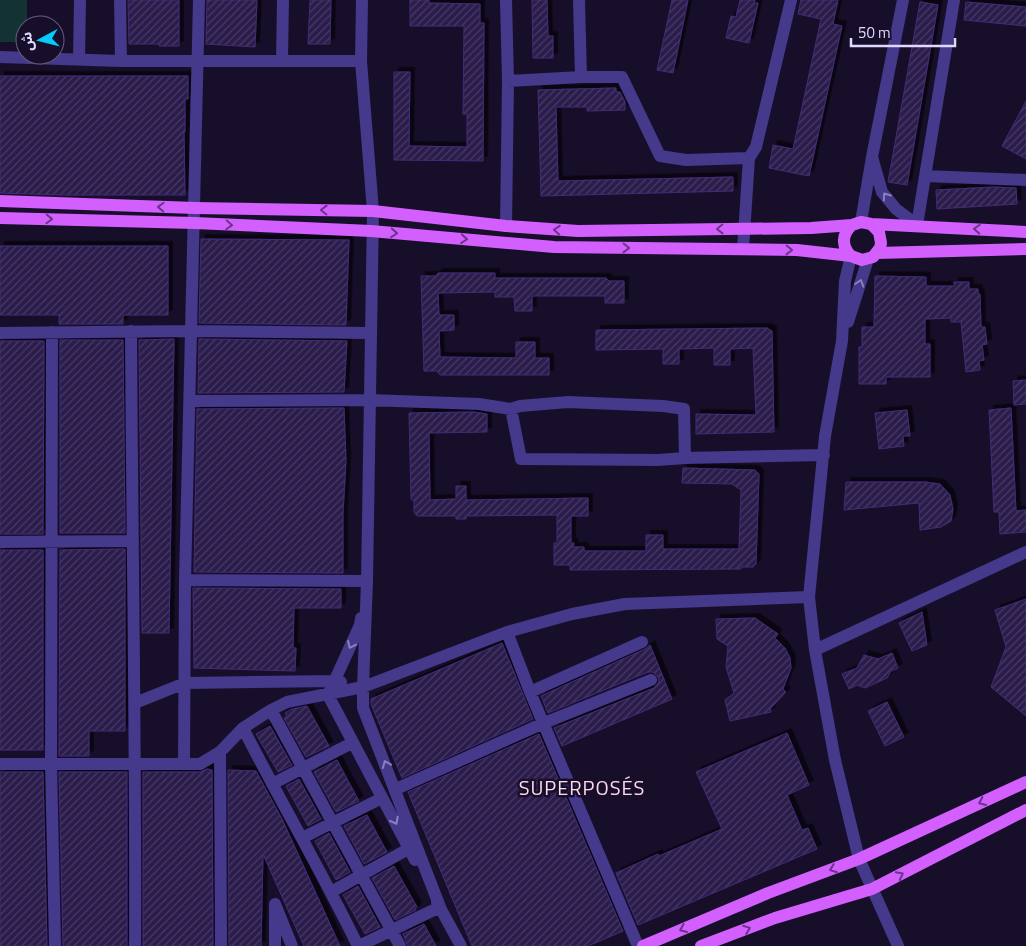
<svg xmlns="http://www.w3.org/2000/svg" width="1026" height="946" viewBox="0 0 1026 946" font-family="'Titillium Web','Noto Sans Arabic',sans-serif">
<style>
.pitch{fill:#123234}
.building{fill:url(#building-hatch);stroke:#432c78;filter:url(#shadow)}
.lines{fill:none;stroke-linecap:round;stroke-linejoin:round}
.minor{stroke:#44398a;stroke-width:12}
.major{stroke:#d45fff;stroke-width:12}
.oneway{stroke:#8b81bf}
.oneway2{stroke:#6c338a}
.labels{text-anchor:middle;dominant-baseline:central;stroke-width:5;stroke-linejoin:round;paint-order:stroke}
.neighbourhood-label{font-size:20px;letter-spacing:1px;fill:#ffdaee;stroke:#170f2a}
</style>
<defs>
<pattern id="building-hatch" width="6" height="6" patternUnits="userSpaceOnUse" patternTransform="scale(1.25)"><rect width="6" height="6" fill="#2a1b4b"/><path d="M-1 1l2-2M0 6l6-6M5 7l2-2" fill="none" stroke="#493b66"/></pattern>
<filter id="shadow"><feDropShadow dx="4.5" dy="-4.5" stdDeviation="0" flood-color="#0009"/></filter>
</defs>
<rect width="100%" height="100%" fill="#170f2a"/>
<path class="pitch" d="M0,0H27V25H25V42H0Z"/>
<path class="building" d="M128,0H179V46H159V44H129Z
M207,0H257L255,47L206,44Z
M310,0H331L330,44H308Z
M410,0H429V3L480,4V23H484L483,161L394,160V72H410L409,146L467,147V114H463L464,26H410Z
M532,0H547L548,36H553V58H533Z
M672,0H688L673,73L657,70Z
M740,0H755L754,3H758L749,43L726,38L731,16L736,17Z
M801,0H838L833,24L842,26L809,176L769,168L773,145L793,149L821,19L798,14Z
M920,2L938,5L907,185L888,182Z
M966,2L1026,7V26L964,20Z
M0,76H188V99H185V132H184L185,195H63L0,193Z
M616,88V92H620L625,102V110L587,111V107H556L558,181L733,177V191L541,196L538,90Z
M1026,101V159L1002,146Z
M994,187L1016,188L1017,204L937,209L936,190Z
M201,239L349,240L346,325L199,323Z
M0,246H168V315H123V324H59V315H0Z
M438,273H495V278H606L609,281H624V303H605V296H532V311H515L514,297H495V292L438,293L439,315H454V330L439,331L440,357L516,358V342H535V358H549V375H440L437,371H424L421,276H436Z
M875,276L926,277V286H954V282H969V289H978V294H980L981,327H985L987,344L982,345L984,360L979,361L980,370L966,372L961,322H951V318L925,319V344H930V377H886V384H859V347H862V327H874Z
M767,328L772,331L774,432L696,434V414L756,415L753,348L730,349V365H714V348L679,349V364H663V349L596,350V330Z
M174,339L169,633H142L139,340Z
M199,339L347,341L344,392L198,393Z
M60,340H123L125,533H60Z
M0,341H44L43,534H0Z
M1026,380V404L1014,405L1013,381Z
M344,408L346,460L343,513V573L194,572L197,409Z
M1011,408L1016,511L1026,510V532L1000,534L999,512H994L989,410Z
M907,410L910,436H903L904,446L879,449L875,413Z
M473,412L487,414V432L429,433L430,500L456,499V486H466V500L588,498V516H571V543H574L573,547H584V551H646V535H663V549H739L741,490L732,484L682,483L683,468L755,470L759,474L756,564L753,567H741V569L570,570V565H554V543H557V515L466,516V519H456V516H417L414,512V501L411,499L409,413Z
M846,482H925L940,484L950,495L953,509L951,521L941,527L920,530L919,503L844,510Z
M125,549V731H89V756H59L60,550Z
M0,550H43V750H0Z
M193,588L341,589V608H294L293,648H296L295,671L194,668Z
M1026,599V716L991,687L1006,647L995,610Z
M922,612L927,645L912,651L899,623Z
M755,618L778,634L775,638L785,648L790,658L791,668L783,689L786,692L770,709L771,712L730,721L725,700L734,693L726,667L728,646L717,639L716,619Z
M502,643L533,719L402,778L371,704V699Z
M650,645L672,699L562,746L554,728L654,688L659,682L658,677L653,672H648L548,713L541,696L645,649Z
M892,653L898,668L891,671L887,678L865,688L857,685L849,689L842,674L857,668L864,655L878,659Z
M887,702L904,737L885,746L868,711Z
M307,706L329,746L306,757L284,718L287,716L285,713L292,709Z
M270,726L292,765L278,772L256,734Z
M787,733L809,785L787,795L802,830L808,828L817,849L638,925L616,873L658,854L659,856L722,829L696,772Z
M539,734L623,931L588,946H472L408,792Z
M337,760L359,801L336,812L314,772Z
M207,769L212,770L213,946H143V772H200Z
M228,770L256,771L282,819L340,946H304L263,854L261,946H229Z
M0,772H43L47,946H0Z
M59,772H127V946H63Z
M299,779L321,819L308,826L286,786Z
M367,815L387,852L364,864L344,826Z
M329,833L350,872L336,880L315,841Z
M394,866L417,907L415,908L416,910L395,920L372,878Z
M358,886L380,927L365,934L343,895Z
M424,924L436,946H408L403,934Z"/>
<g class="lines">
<path class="minor" d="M120,0L121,61
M362,0L361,61L373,211L367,581L363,687V708L440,907
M506,0L508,81L506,226
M579,0L581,77H622L660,156L686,160L749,158
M0,57L121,61H361
M79,59L80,0
M282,60L283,0
M508,81L581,77
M872,157L882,192L896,209L917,225L954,0
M925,176L1026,180
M861,222L872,157L903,0
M743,249L749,158L756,147L791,0
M851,256L845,281L842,341L825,436L809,597L815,650L835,760L859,859L898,946
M848,322L868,259
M131,331C132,536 136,741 135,946
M52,332L51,764L55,946
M0,333L191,331L370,333
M190,401L369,400L479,404L511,409L520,406L568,402L663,406L684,409L685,458
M511,409L521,459L658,460L685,458L824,455
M0,542L132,541
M185,580L367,581
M361,618L360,625L328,695L415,860
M507,632L530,692L638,946
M815,650L1026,552
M530,692L642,642
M135,703L185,683L334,681L341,682
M271,710L400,946
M243,728L271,710L287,702L363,687L507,632L572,614L625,604L809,597
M220,752L221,946
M0,764H200L220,752L243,728C280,801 322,872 358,946
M184,764L185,580L199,0
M272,784L352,743
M396,789L544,723L651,680
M302,838L382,798
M331,892L410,848
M437,902L461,946
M275,946V904L292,946
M359,946L440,907"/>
<path class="major" d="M0,201L195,208L373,211L506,226L578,231L811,228L852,225L861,222L871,224L1026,232
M0,218L195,223L371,231L554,247L797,250L851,256L862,260L873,257L880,248L881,243L879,232L871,224
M877,253L1026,249
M851,256C841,246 842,234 852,225
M643,946L768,893L859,859L1026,782
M701,946L775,918L872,889L1026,810"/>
</g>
<defs><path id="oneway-chevron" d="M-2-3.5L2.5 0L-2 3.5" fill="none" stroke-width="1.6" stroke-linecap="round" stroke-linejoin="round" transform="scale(1.25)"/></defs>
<g class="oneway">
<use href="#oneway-chevron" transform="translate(886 196) rotate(-125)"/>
<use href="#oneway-chevron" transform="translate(860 283) rotate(-72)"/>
<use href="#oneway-chevron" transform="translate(351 645) rotate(115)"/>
<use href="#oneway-chevron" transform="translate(386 764) rotate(-112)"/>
<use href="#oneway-chevron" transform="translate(395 821) rotate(62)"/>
</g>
<g class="oneway2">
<use href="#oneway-chevron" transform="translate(161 207) rotate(-178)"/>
<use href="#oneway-chevron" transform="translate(324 210) rotate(-179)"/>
<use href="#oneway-chevron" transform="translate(49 219) rotate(2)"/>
<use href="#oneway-chevron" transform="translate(229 225) rotate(3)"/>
<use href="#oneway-chevron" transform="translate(720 229) rotate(179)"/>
<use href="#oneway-chevron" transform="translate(977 229) rotate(-177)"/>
<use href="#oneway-chevron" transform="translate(557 230) rotate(-176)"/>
<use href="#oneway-chevron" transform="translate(394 233) rotate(4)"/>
<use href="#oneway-chevron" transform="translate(464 239) rotate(5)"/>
<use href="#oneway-chevron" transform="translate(626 248) rotate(1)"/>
<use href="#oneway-chevron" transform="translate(789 250) rotate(1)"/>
<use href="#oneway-chevron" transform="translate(982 802) rotate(155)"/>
<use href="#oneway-chevron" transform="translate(833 869) rotate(159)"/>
<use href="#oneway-chevron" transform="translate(900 875) rotate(-27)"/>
<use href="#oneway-chevron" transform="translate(683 929) rotate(157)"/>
<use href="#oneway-chevron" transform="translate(747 929) rotate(-21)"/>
</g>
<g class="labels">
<g class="neighbourhood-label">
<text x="582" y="787">SUPERPOSÉS</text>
</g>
</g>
<g transform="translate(40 40) rotate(263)"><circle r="24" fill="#170f2a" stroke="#685f7f"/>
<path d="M0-4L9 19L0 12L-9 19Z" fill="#04ccff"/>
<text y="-8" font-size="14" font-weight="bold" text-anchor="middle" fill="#e1d8ff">ش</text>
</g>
<path d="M851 38v8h104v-8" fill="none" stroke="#e1d8ff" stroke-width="2.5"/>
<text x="858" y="38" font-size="15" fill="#e1d8ff" stroke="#170f2a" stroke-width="4" paint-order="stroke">50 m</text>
</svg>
